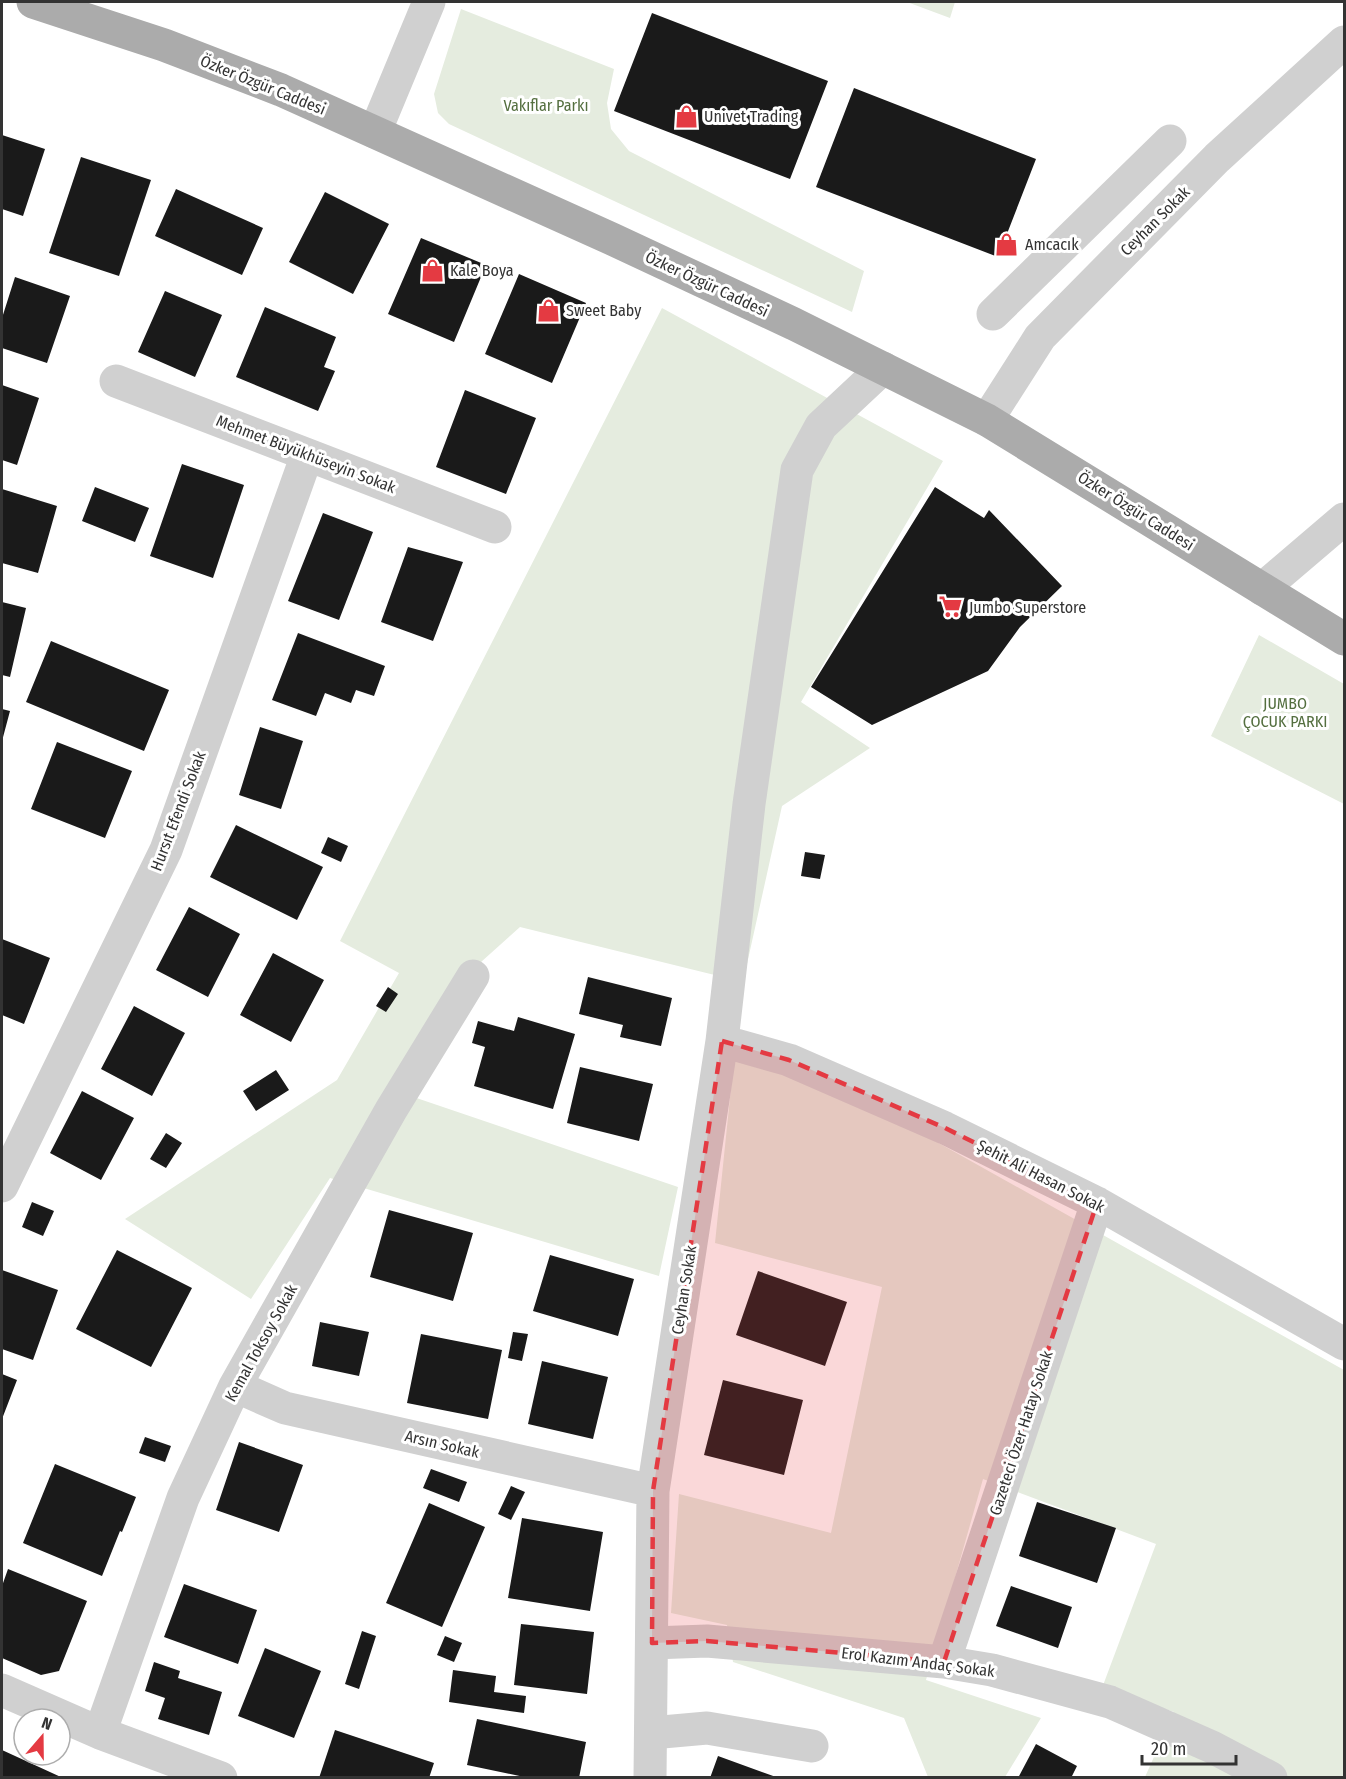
<svg xmlns="http://www.w3.org/2000/svg" width="1346" height="1779" viewBox="0 0 1346 1779" font-family="'Fira Sans Condensed',sans-serif">
<style>
.green{fill:#e5ecdf}
.building{fill:#1a1a1a}
.lines{fill:none;stroke-linecap:round;stroke-linejoin:round}
.minor{stroke:#d0d0d0;stroke-width:33}
.major{stroke:#ababab;stroke-width:33}
.marked{fill:#e43a42;fill-opacity:0.2;stroke:#e43a42;stroke-width:4.5;stroke-dasharray:12 8;stroke-linejoin:round}
.labels{text-anchor:middle;dominant-baseline:central;stroke-width:6;stroke-linejoin:round;paint-order:stroke}
.street-label{font-size:16px;fill:#333;stroke:#fff}
.park-label{font-size:16px;fill:#546f3f;stroke:#fff}
.poi-label{font-size:16px;fill:#333;stroke:#fff;text-anchor:start}
</style>
<rect width="100%" height="100%" fill="#fff"/>
<path class="green" d="M907,2H955L950,18Z
M461,9L614,69L607,103L611,129L629,151L864,271L852,312L449,124L438,113L434,94Z
M662,308L943,461L801,702L870,748L782,806L743,982L520,927L442,997L387,1088L678,1187L659,1276L330,1178L251,1299L125,1219L337,1080L399,973L340,941Z
M1259,635L1344,684V804L1211,736Z
M737,1030L1344,1370V1777H1145L1174,1712L1102,1688L1156,1544L983,1479L926,1680L1041,1718L1005,1777H928L904,1718L733,1662L727,1625L671,1613L679,1494L831,1533L882,1287L715,1243Z"/>
<path class="building" d="M652,13L828,81L790,179L614,111Z
M854,88L1036,159L998,257L816,187Z
M2,135L45,149L23,216L2,209Z
M81,157L151,180L119,276L49,253Z
M176,189L263,228L242,275L155,236Z
M325,192L389,224L353,294L289,262Z
M421,238L486,265L454,342L388,314Z
M519,274L586,303L552,383L485,354Z
M15,277L70,296L47,363L2,348V318Z
M165,291L222,315L195,377L138,352Z
M265,307L336,337L324,367L335,371L318,411L236,377Z
M2,385L39,398L17,465L2,460Z
M465,390L536,418L506,494L436,467Z
M182,464L244,485L213,578L150,556Z
M95,487L149,508L135,542L82,521Z
M935,487L984,518L989,510L1062,586L1020,627L988,671L872,725L811,687Z
M2,489L57,506L38,573L2,563Z
M323,513L373,532L339,620L288,601Z
M408,547L463,562L433,641L381,622Z
M2,602L26,608L10,677L2,675Z
M298,633L385,666L374,696L356,690L351,703L325,693L316,716L272,700Z
M51,641L169,690L144,751L26,702Z
M2,709L10,711L2,741Z
M260,727L303,741L281,809L239,795Z
M57,742L132,771L105,838L31,809Z
M236,825L323,867L297,920L210,877Z
M328,837L348,846L341,862L321,853Z
M805,852L825,855L820,879L801,876Z
M189,907L240,934L208,997L156,970Z
M2,939L50,958L24,1024L2,1015Z
M273,953L324,980L291,1042L240,1015Z
M588,977L672,998L661,1046L620,1037L623,1025L579,1014Z
M388,987L398,994L386,1012L376,1006Z
M134,1006L185,1033L152,1096L101,1069Z
M518,1017L575,1034L553,1109L474,1086L485,1047L472,1043L478,1021L514,1031Z
M580,1067L653,1084L639,1141L567,1123Z
M276,1070L289,1090L256,1111L243,1091Z
M82,1091L134,1118L101,1180L50,1153Z
M166,1133L182,1143L166,1168L150,1159Z
M32,1202L54,1211L43,1236L22,1227Z
M389,1210L473,1233L453,1301L370,1277Z
M117,1250L192,1288L151,1367L76,1329Z
M550,1255L634,1279L618,1336L533,1311Z
M2,1270L58,1290L33,1360L2,1349Z
M758,1271L847,1302L825,1366L736,1335Z
M320,1322L369,1332L359,1376L312,1366Z
M513,1332L528,1334L522,1361L508,1358Z
M421,1334L502,1350L488,1419L407,1403Z
M542,1361L608,1377L593,1439L528,1424Z
M2,1374L17,1380L2,1419Z
M723,1380L803,1400L784,1475L704,1455Z
M145,1437L171,1446L165,1462L139,1453Z
M239,1442L303,1465L279,1532L216,1510Z
M55,1464L136,1497L122,1532L120,1531L102,1576L23,1543Z
M431,1469L467,1482L459,1502L423,1488Z
M511,1486L525,1492L511,1520L498,1514Z
M1037,1502L1116,1528L1097,1583L1019,1556Z
M429,1503L485,1527L442,1627L386,1603Z
M522,1518L603,1532L590,1611L508,1598Z
M8,1569L87,1601L59,1671L41,1675L2,1658V1586Z
M184,1584L257,1610L238,1664L164,1637Z
M1011,1586L1072,1607L1058,1648L996,1626Z
M521,1624L594,1632L587,1694L514,1685Z
M362,1631L376,1636L359,1689L345,1684Z
M445,1636L462,1643L454,1662L437,1655Z
M265,1648L321,1671L294,1738L238,1716Z
M154,1662L180,1671L178,1678L222,1692L209,1735L158,1719L165,1698L145,1691Z
M453,1670L496,1676L494,1692L526,1696L524,1713L449,1702Z
M477,1719L586,1742L579,1778H529L467,1765Z
M335,1730L434,1763L429,1778H319Z
M1036,1744L1077,1766L1071,1778H1018Z
M2,1750L63,1778H2Z
M718,1756L776,1777V1778H710Z"/>
<g class="lines">
<path class="minor" d="M375,132L429,2
M993,314L1170,141
M116,381L495,527
M987,420L1040,337L1217,158L1344,42
M1262,589L1344,519
M722,1041L789,1060L945,1128L1097,1203L1344,1344
M2,1186L166,850L307,455
M235,1386L285,1408L653,1491
M652,1643L707,1641L944,1662L992,1670L1110,1702L1212,1747L1271,1778
M944,1662L1097,1203
M2,1690L100,1733L221,1778
M100,1733L183,1498L235,1386L391,1110L473,976
M651,1733L707,1728L812,1746
M650,1778L653,1491L722,1041L749,804L797,470L821,426L883,368"/>
<path class="major" d="M33,2L164,45L281,90L612,239L794,324L987,420L1344,639"/>
</g>
<path class="marked" d="M722,1041L789,1060L945,1128L1097,1203L944,1662L707,1641L652,1643L653,1491Z"/>
<defs>
<symbol id="shop-bare" viewBox="-9 -9 18 18"><path d="M-5-2.5h2.3a2.7 3.5 0 0 1 5.4 0H5L5.5 6h-11ZM-1.5-2.5h3a1.5 2.3 0 0 0-3 0Z" fill="#e43a42" stroke="#fff" stroke-width="2.5" paint-order="stroke"/></symbol>
<symbol id="supermarket-bare" viewBox="-9 -9 18 18"><path d="M-6-5.5h2.5l.6 2H6L4.5 2H-2.5L-4.4-4H-6ZM-1.5 3.2a1.3 1.3 0 1 0 .1 0ZM3 3.2a1.3 1.3 0 1 0 .1 0Z" fill="#e43a42" stroke="#fff" stroke-width="2.5" paint-order="stroke"/></symbol>
</defs>
<g fill-rule="evenodd">
<use href="#shop-bare" x="670" y="100" width="33" height="33"/>
<use href="#shop-bare" x="990" y="228" width="33" height="33"/>
<use href="#shop-bare" x="416" y="254" width="33" height="33"/>
<use href="#shop-bare" x="532" y="294" width="33" height="33"/>
<use href="#supermarket-bare" x="934" y="590" width="33" height="33"/>
</g>
<g class="labels">
<g class="street-label">
<text transform="translate(263 85) rotate(22)">Özker Özgür Caddesi</text>
<text transform="translate(1155 221) rotate(-45)">Ceyhan Sokak</text>
<text transform="translate(707 284) rotate(25)">Özker Özgür Caddesi</text>
<text transform="translate(306 454) rotate(21)">Mehmet Büyükhüseyin Sokak</text>
<text transform="translate(1136 511) rotate(32)">Özker Özgür Caddesi</text>
<text transform="translate(178 811) rotate(-69)">Hursıt Efendi Sokak</text>
<text transform="translate(1041 1176) rotate(27)">Şehit Ali Hasan Sokak</text>
<text transform="translate(684 1290) rotate(-81)">Ceyhan Sokak</text>
<text transform="translate(261 1343) rotate(-61)">Kemal Toksoy Sokak</text>
<text transform="translate(1021 1433) rotate(-72)">Gazeteci Özer Hatay Sokak</text>
<text transform="translate(442 1444) rotate(13)">Arsın Sokak</text>
<text transform="translate(918 1662) rotate(7)">Erol Kazım Andaç Sokak</text>
</g>
<g class="park-label">
<text x="546" y="105">Vakıflar Parkı</text>
<text x="1285" y="703">JUMBO<tspan x="1285" dy="18">ÇOCUK PARKI</tspan></text>
</g>
<g class="poi-label">
<text x="704" y="116">Univet Trading</text>
<text x="1025" y="244">Amcacık</text>
<text x="450" y="270">Kale Boya</text>
<text x="566" y="310">Sweet Baby</text>
<text x="969" y="607">Jumbo Superstore</text>
</g>
</g>
<rect width="1346" height="1779" fill="none" stroke="#333333" stroke-width="6"/>
<g transform="translate(42 1737) rotate(20)"><circle r="28" fill="#ffffff" stroke="#adadad" stroke-width="1.5"/>
<path d="M0-4.5L10 22L0 15L-10 22Z" fill="#e43a42"/>
<text y="-9" font-size="16" font-weight="bold" text-anchor="middle" fill="#333333">N</text>
</g>
<path d="M1142 1755v9h94v-9" fill="none" stroke="#333333" stroke-width="3"/>
<text x="1151" y="1755" font-size="18" fill="#333333" stroke="#ffffff" stroke-width="4.5" paint-order="stroke">20 m</text>
</svg>
